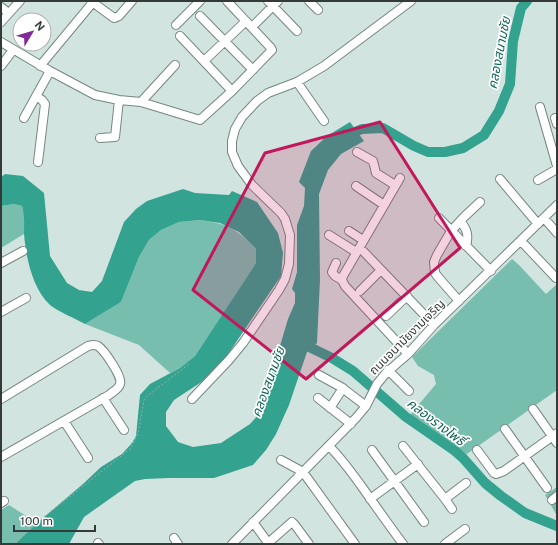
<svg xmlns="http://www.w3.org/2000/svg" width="558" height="545" viewBox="0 0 558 545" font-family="'Public Sans','Noto Sans Thai',sans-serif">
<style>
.green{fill:#78beaf}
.water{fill:#33a28e}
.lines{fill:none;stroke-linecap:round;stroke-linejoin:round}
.river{stroke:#33a28e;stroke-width:10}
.minor-casing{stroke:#758682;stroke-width:10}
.path{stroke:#9eada9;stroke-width:1;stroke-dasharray:2 2;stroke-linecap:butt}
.minor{stroke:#fff;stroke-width:8}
.marked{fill:#c2185b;fill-opacity:0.2;stroke:#c2185b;stroke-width:3;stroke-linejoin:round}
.labels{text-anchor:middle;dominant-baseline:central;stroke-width:3.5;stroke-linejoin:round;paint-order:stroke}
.street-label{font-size:12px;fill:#333a38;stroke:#fff}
.water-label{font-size:13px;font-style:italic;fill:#0e6557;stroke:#fff}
</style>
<rect width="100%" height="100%" fill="#d1e4df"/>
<path class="green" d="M14,204L22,206L25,218L24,234L1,248V206Z
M200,220C229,224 236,229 256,249V263L195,356L180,368L170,373L139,345L85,324L121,302L139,257L149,240L161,230L179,222Z
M512,259L519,265L546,294L557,284V390L467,454L453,447L414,420L410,415L436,384L434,375L418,366L412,357Z
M557,487V516L545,495Z
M9,505L37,523L15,544H1V510Z"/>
<path class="water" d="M350,122L364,141L341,154L328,170L319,194L320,280L317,343L307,352L289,405L276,434L266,450L253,465L214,478H169L145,479L135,481L84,517L69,544H15L37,523L83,484L101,467L122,454L132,443L136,436L140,395L150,384L180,368L195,356L256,263V249L239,232L220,223L200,220L179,222L161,230L149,240L139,257L121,302L85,324C76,319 57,311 50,305C32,288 26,257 24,234C24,224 25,217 22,206L14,204L1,206V177L5,174L23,176L44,193L50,256L67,283L79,290L92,292L102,281L124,222L136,209L147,201L183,189L195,193L229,195L232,191L257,202L278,233L283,253L281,276L222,363L206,379L174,400L166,412V426L178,442L193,447L221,443L250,424L260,413L288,319L295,303V293L292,289L297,272V225L304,206L305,188L299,182L311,151L327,136Z"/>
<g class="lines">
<path class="river" d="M345,136L362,129L383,128L414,146L428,152H445L463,148L484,135L499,111L510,84L513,41L521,8L527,1
M299,342L332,358L353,371L406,417L455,451L463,458L485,483L501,496L525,513L557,526"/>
<defs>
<path id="minor" d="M91,1L114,18L119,16L132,1
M268,1L297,31
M309,1L318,10
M1,7L6,11
M200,16L253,70
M1,22L20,1
M176,25L200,1
M252,27L278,1
M180,36L232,91
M1,42L50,71L95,95L119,100L141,102L200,120L232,91L272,50L271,48L227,1
M204,61L246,21
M1,66L13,50
M40,66L94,1
M297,82L324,121
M36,96L42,100L45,104L38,162
M141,102L175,65
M540,107L557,166
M24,118L50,71
M555,118L557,124
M100,138L115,137L119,100
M357,152L373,161L376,173L395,185
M400,178L343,276L342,280L345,286L408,354
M500,179L538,224
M538,180L557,169
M356,186L384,205
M439,218L491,271
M544,218L557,233
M460,221C467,229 469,235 466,246
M349,231L363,240
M329,235L356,252
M521,241L556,278
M364,252L434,325
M1,263L23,251
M336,263L332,272L335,276L342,280
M360,291L381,270
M459,301L438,277L435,273L434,262L437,255L451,231L464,217L480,202
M1,312L26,298
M386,316L407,296
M388,370L409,391
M319,375L341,387L366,406
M103,398L124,430
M318,398L351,424
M1,399L88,346C92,345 94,344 98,346C104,350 123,377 120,384C119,389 112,392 109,395L1,457
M192,399L229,360L243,343L279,290L285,279L289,264L290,235L285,219L281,213L252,185L238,166L232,152V141L235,129L242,117L257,101L268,93L297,82L324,66L411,1
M330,408L343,388
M533,409L557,443
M64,421L88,458
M505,429L547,488
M329,446C344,461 355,477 367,494C379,511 391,528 403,544
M403,446L445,499L466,483
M372,450L424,522
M477,450L494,473L496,474L504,471L557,433
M281,460L303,472L355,544
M370,499L418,464
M445,499L452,509
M552,500L557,496
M1,503L4,501
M253,522L269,544
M174,538L178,544
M98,543L99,544
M232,544L356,418L366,406L377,384L386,373L408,354L434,325L557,205
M267,544L292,522L295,525L309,544
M445,544L465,529"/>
</defs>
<use href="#minor" class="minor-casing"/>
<path class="path" d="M15,544L39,521L130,449L138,434L144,400L146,397L189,364"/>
<use href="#minor" class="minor"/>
</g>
<path class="marked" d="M380,122L460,248L306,379L193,290L265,153Z"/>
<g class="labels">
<g class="street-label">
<text transform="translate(407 337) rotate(-45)">ถนนอนามัยงามเจริญ</text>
</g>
<g class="water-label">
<text transform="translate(499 53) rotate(-79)">คลองสนามชัย</text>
<text transform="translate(268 382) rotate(-70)">คลองสนามชัย</text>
<text transform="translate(436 422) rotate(37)">คลองรางโพธิ์</text>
</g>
</g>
<rect width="558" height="545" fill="none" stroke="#333a38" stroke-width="4"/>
<g transform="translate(32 32) rotate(52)"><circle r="19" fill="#ffffff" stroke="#adb0af"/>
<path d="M0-3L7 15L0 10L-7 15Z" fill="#812a98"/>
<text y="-6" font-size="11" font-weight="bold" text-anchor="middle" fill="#333a38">N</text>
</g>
<path d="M14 525v6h81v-6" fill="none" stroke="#333a38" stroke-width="2"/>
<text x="20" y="525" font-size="12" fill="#333a38" stroke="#ffffff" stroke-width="3" paint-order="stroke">100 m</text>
</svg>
